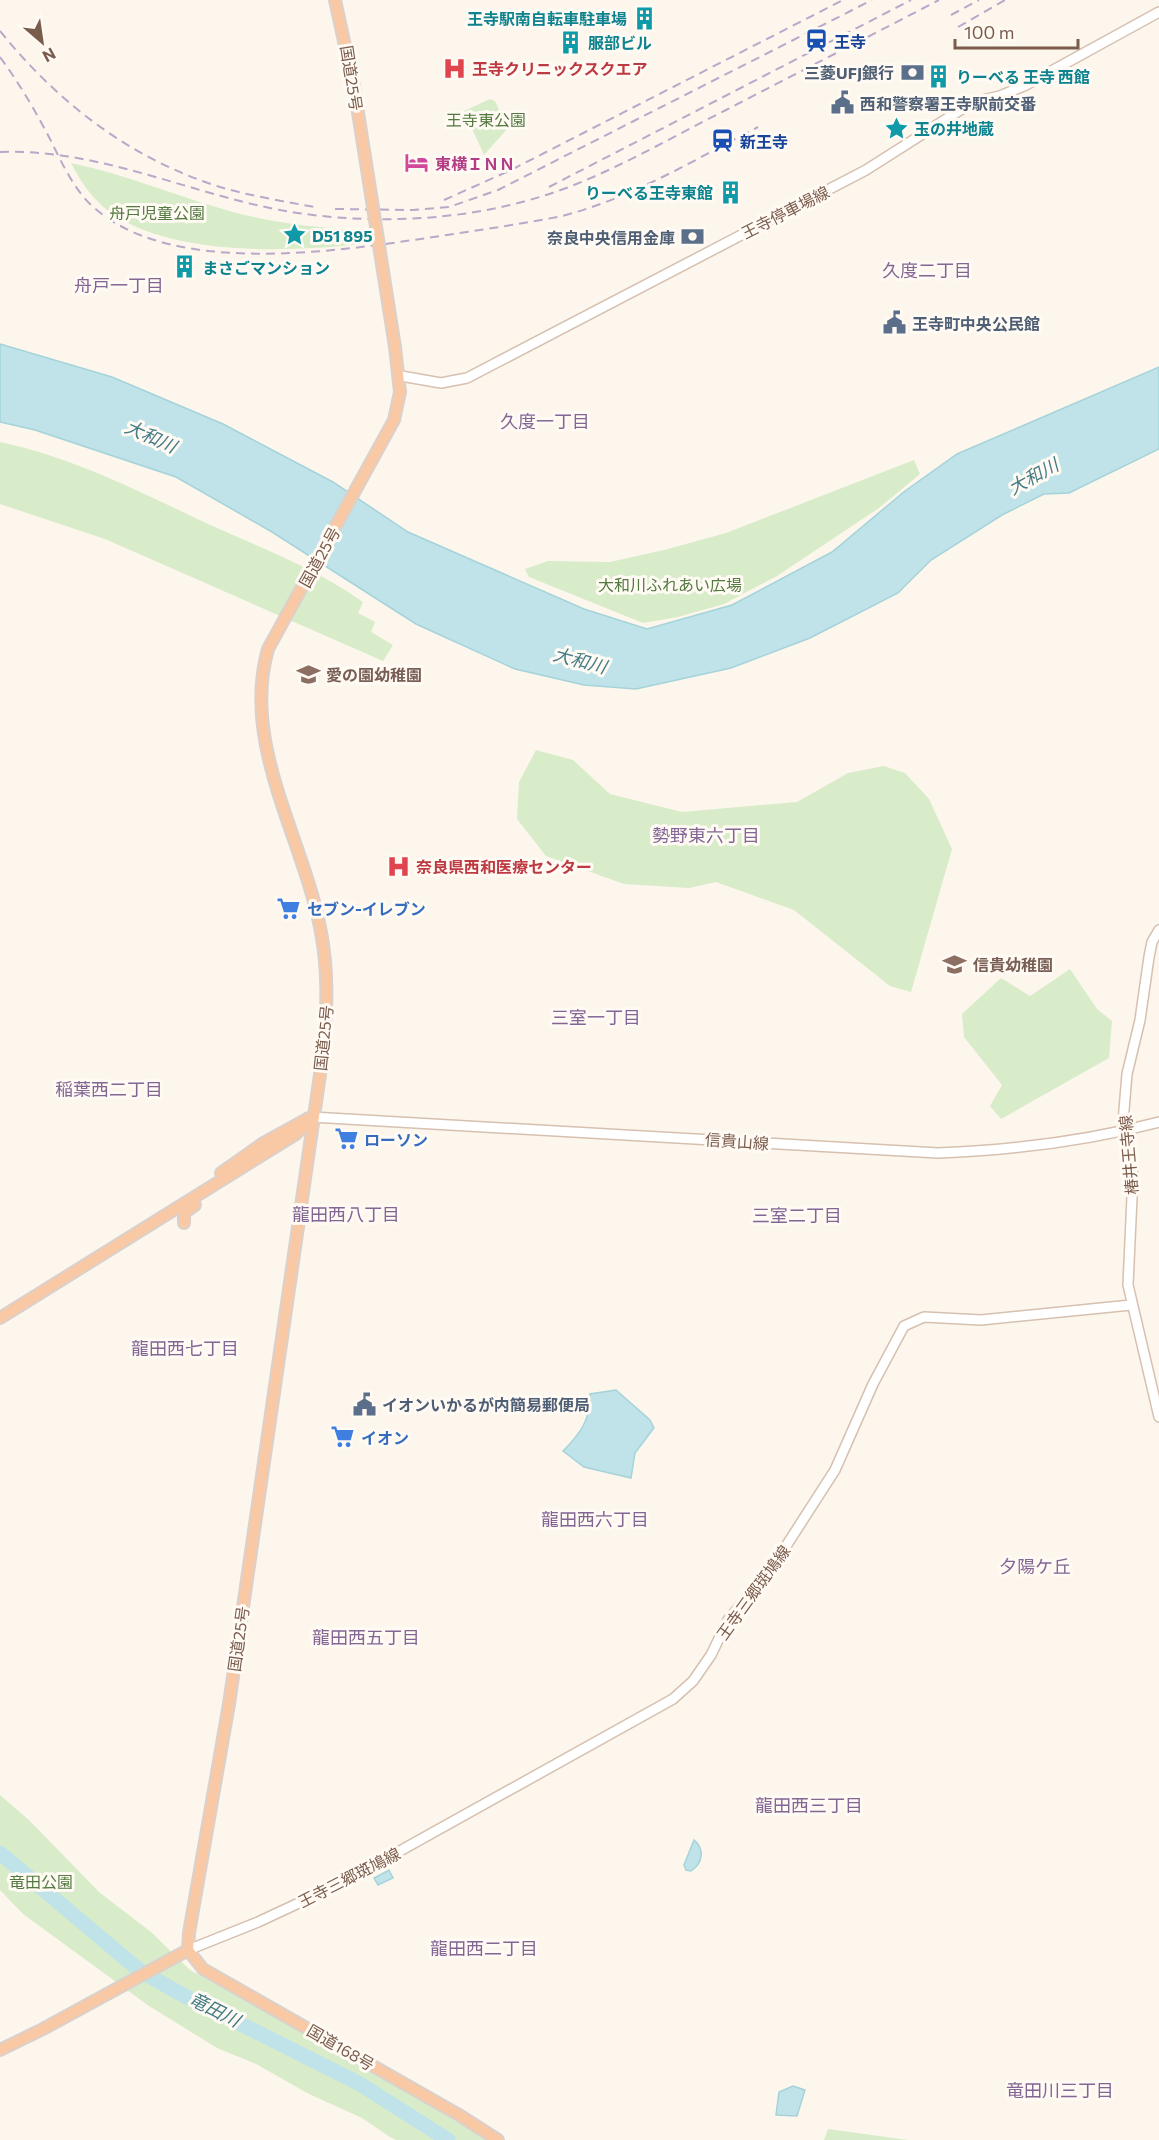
<svg xmlns="http://www.w3.org/2000/svg" width="1159" height="2140" viewBox="0 0 1159 2140" font-family="Commissioner,'Noto Sans JP',sans-serif">
<style>
.green{fill:#d8ecc9}
.water{fill:#bfe3e8;stroke:#a5d3da;stroke-width:1.5}
.lines{fill:none;stroke-linecap:round;stroke-linejoin:round}
.river{stroke:#bfe3e8;stroke-width:15}
.secondary-casing{stroke:#d6c0b0;stroke-width:12}
.trunk-casing{stroke:#dad1cd;stroke-width:14}
.secondary{stroke:#fff;stroke-width:9}
.trunk{stroke:#f9c8a4;stroke-width:10}
.rail{stroke:#b9a8c9;stroke-width:2;stroke-dasharray:9 6;stroke-linecap:butt}
.trunk-bridge-casing{stroke:#dad1cd;stroke-width:14;stroke-linecap:butt}
.trunk-bridge{stroke:#f9c8a4;stroke-width:10}
.labels{text-anchor:middle;dominant-baseline:central;stroke-width:6;stroke-linejoin:round;paint-order:stroke}
.culture-label{font-size:16px;font-weight:bold;fill:#0d838f;stroke:#fffaf3;text-anchor:start}
.transit-label{font-size:16px;font-weight:bold;fill:#164399;stroke:#fffaf3;text-anchor:start}
.health-label{font-size:16px;font-weight:bold;fill:#be3a42;stroke:#fffaf3;text-anchor:start}
.service-label{font-size:16px;font-weight:bold;fill:#4e5e75;stroke:#fffaf3;text-anchor:start}
.street-label{font-size:16px;fill:#7a5c4d;stroke:#fffaf3}
.park-label{font-size:16px;fill:#537a41;stroke:#fffaf3}
.hotel-label{font-size:16px;font-weight:bold;fill:#b23c85;stroke:#fffaf3;text-anchor:start}
.education-label{font-size:16px;font-weight:bold;fill:#785e54;stroke:#fffaf3;text-anchor:start}
.shop-label{font-size:16px;font-weight:bold;fill:#366cbe;stroke:#fffaf3;text-anchor:start}
.neighbourhood-label{font-size:18px;fill:#846695;stroke:#fffaf3}
.water-label{font-size:18px;font-style:italic;fill:#437c86;stroke:#fffaf3}
</style>
<rect width="100%" height="100%" fill="#fdf6ec"/>
<path class="green" d="M490,99L495,101L508,128L484,155L464,111Z
M71,163C126,174 178,197 233,212C274,223 317,228 359,230L361,244C288,252 177,256 114,215C94,202 82,184 71,163Z
M0,442C75,458 140,492 208,524C261,548 316,568 363,602L358,613L375,622L371,632L393,645L383,661L105,539L0,504Z
M914,460L920,474L879,508L777,576L724,604L678,617L643,623L529,577L525,569L548,561L610,562L664,550L726,533Z
M536,750L573,760L610,794L682,812L797,802L848,773L884,766L905,773L929,799L952,849L911,992L890,986L794,910L716,882L689,888L624,884L546,856L517,819L519,782Z
M1070,969L1097,1009L1112,1021L1109,1058L1001,1119L990,1106L1002,1085L964,1037L962,1014L1001,978L1030,996Z
M0,1795L30,1821L99,1892L151,1932L190,1970L331,2046L487,2140H396L390,2137L362,2118L309,2094L256,2064L217,2048L149,2006L23,1914L0,1890Z
M828,2129L908,2140H824Z"/>
<path class="water" d="M0,344L112,377L223,424L333,482L408,532L584,609L647,629L732,605L832,552L905,491L957,454L1159,367V449L1069,493L1044,494L1002,515L931,560L898,593L810,638L731,668L636,689L584,685L515,669L416,624L272,532L176,477L35,430L0,422Z
M616,1390L650,1420L654,1428L635,1453L631,1478L584,1467L563,1451C580,1434 591,1419 590,1394Z
M694,1840C705,1849 703,1863 691,1871L686,1870L684,1865Z
M389,1870L393,1878L378,1885L374,1878Z
M793,2086L805,2090L797,2116L776,2115L779,2092Z"/>
<g class="lines">
<path class="river" d="M0,1853L139,1970L179,1993L360,2084L448,2140"/>
<defs>
<path id="secondary" d="M401,376L441,383L467,378L866,170L973,102L1000,96L1026,85L1159,12
M1159,930L1152,942L1149,957L1140,1020L1127,1074L1123,1122L1133,1175L1128,1285L1159,1417
M312,1117L938,1153C1013,1150 1087,1141 1159,1122
M188,1950L258,1922L346,1881L673,1699L693,1681L711,1655L728,1620L770,1571L835,1470L873,1384L904,1326L924,1317L981,1320L1131,1305"/>
<path id="trunk" d="M335,0L354,87
M221,1173L262,1144L309,1118
M184,1223V1213L195,1205
M0,1318L296,1134L312,1117
M188,1950L189,1933L229,1704L323,1054C327,1010 329,970 320,927C302,836 241,743 268,649L394,420L400,392L395,347
M188,1950L203,1969L459,2115L498,2140
M0,2050L43,2029L188,1950"/>
</defs>
<use href="#secondary" class="secondary-casing"/>
<use href="#trunk" class="trunk-casing"/>
<use href="#secondary" class="secondary"/>
<use href="#trunk" class="trunk"/>
<path class="rail" d="M951,15L979,0
M958,27L1005,0
M0,31C58,103 131,159 220,187C250,196 283,201 314,207
M0,57C19,83 35,110 50,139C61,161 72,186 90,204C166,277 332,252 427,238C472,231 517,225 562,216C632,198 694,160 758,127
M0,152C109,148 206,203 313,215C398,225 487,218 569,187C623,166 674,136 726,110C797,73 868,37 939,0
M549,187L911,0
M444,200L511,170L843,0
M335,209L413,210L449,207L498,190L872,0"/>
<defs>
<path id="trunk-bridge" d="M354,87L395,347"/>
</defs>
<use href="#trunk-bridge" class="trunk-bridge-casing"/>
<use href="#trunk-bridge" class="trunk-bridge"/>
</g>
<defs>
<symbol id="building-bare" viewBox="-9 -9 18 18"><path d="M-4-6H4V6H1V3H-1V6H-4ZM-2.5-4.3h1.7v1.8h-1.7ZM.8-4.3h1.7v1.8H.8ZM-2.5-1h1.7V.8h-1.7ZM.8-1h1.7V.8H.8Z" fill="#0f9aa8" stroke="#fffaf3" stroke-width="2.5" paint-order="stroke"/></symbol>
<symbol id="station-bare" viewBox="-9 -9 18 18"><path d="M-3-6H3Q5-6 5-4V2Q5 4 3 4L4.5 6H3L1.5 4h-3L-3 6H-4.5L-3 4Q-5 4-5 2V-4Q-5-6-3-6ZM-3.5-4v3h7v-3ZM-3.5 1v1.5H-2V1ZM2 1v1.5H3.5V1Z" fill="#1a4fb4" stroke="#fffaf3" stroke-width="2.5" paint-order="stroke"/></symbol>
<symbol id="hospital-bare" viewBox="-9 -9 18 18"><path d="M-5-5h3v3.5h4V-5h3V5h-3V1.5h-4V5h-3Z" fill="#e0444e" stroke="#fffaf3" stroke-width="2.5" paint-order="stroke"/></symbol>
<symbol id="bank-bare" viewBox="-9 -9 18 18"><path d="M-6-4H6V4H-6ZM0-2.3a2.3 2.3 0 1 0 0 4.6a2.3 2.3 0 1 0 0-4.6Z" fill="#5c6f8a" stroke="#fffaf3" stroke-width="2.5" paint-order="stroke"/></symbol>
<symbol id="civic-bare" viewBox="-9 -9 18 18"><path d="M-.6-6.5H3V-4.5H.6V-3L4-1V1h2V6H-6V1h2V-1L-.6-3ZM-1.2 2.5V6h2.4V2.5Z" fill="#5c6f8a" stroke="#fffaf3" stroke-width="2.5" paint-order="stroke"/></symbol>
<symbol id="sight-bare" viewBox="-9 -9 18 18"><path d="M0-6L1.8-2.2L6-1.7L2.9 1.2L3.7 5.4L0 3.3L-3.7 5.4L-2.9 1.2L-6-1.7L-1.8-2.2Z" fill="#0f9aa8" stroke="#fffaf3" stroke-width="2.5" paint-order="stroke"/></symbol>
<symbol id="hotel-bare" viewBox="-9 -9 18 18"><path d="M-6-4.5h1.5V1H6V5H4.5V3h-9V5H-6ZM-4 0a1.8 1.8 0 1 1 3.6 0ZM.5 0V-2.5h3Q6-2.5 6 0Z" fill="#d1479c" stroke="#fffaf3" stroke-width="2.5" paint-order="stroke"/></symbol>
<symbol id="school-bare" viewBox="-9 -9 18 18"><path d="M0-5L7-2L0 1L-7-2ZM-4 1L0 2.5L4 1V4Q0 6-4 4Z" fill="#8d6e63" stroke="#fffaf3" stroke-width="2.5" paint-order="stroke"/></symbol>
<symbol id="supermarket-bare" viewBox="-9 -9 18 18"><path d="M-6-5.5h2.5l.6 2H6L4.5 2H-2.5L-4.4-4H-6ZM-1.5 3.2a1.3 1.3 0 1 0 .1 0ZM3 3.2a1.3 1.3 0 1 0 .1 0Z" fill="#3f7fe0" stroke="#fffaf3" stroke-width="2.5" paint-order="stroke"/></symbol>
</defs>
<g fill-rule="evenodd">
<use href="#building-bare" x="628" y="2" width="33" height="33"/>
<use href="#station-bare" x="800" y="24" width="33" height="33"/>
<use href="#building-bare" x="554" y="26" width="33" height="33"/>
<use href="#hospital-bare" x="438" y="52" width="33" height="33"/>
<use href="#bank-bare" x="896" y="56" width="33" height="33"/>
<use href="#building-bare" x="922" y="60" width="33" height="33"/>
<use href="#civic-bare" x="826" y="86" width="33" height="33"/>
<use href="#sight-bare" x="880" y="112" width="33" height="33"/>
<use href="#station-bare" x="706" y="124" width="33" height="33"/>
<use href="#hotel-bare" x="400" y="146" width="33" height="33"/>
<use href="#building-bare" x="714" y="176" width="33" height="33"/>
<use href="#sight-bare" x="278" y="218" width="33" height="33"/>
<use href="#bank-bare" x="676" y="220" width="33" height="33"/>
<use href="#building-bare" x="168" y="250" width="33" height="33"/>
<use href="#civic-bare" x="878" y="306" width="33" height="33"/>
<use href="#school-bare" x="292" y="658" width="33" height="33"/>
<use href="#hospital-bare" x="382" y="850" width="33" height="33"/>
<use href="#supermarket-bare" x="272" y="892" width="33" height="33"/>
<use href="#school-bare" x="938" y="948" width="33" height="33"/>
<use href="#supermarket-bare" x="330" y="1122" width="33" height="33"/>
<use href="#civic-bare" x="348" y="1388" width="33" height="33"/>
<use href="#supermarket-bare" x="326" y="1420" width="33" height="33"/>
</g>
<g class="labels">
<g class="culture-label">
<text x="627" y="18" text-anchor="end">王寺駅南自転車駐車場</text>
<text x="588" y="42">服部ビル</text>
<text x="956" y="76">りーべる 王寺 西館</text>
<text x="914" y="128">玉の井地蔵</text>
<text x="713" y="192" text-anchor="end">りーべる王寺東館</text>
<text x="312" y="235">D51 895</text>
<text x="202" y="267">まさごマンション</text>
</g>
<g class="transit-label">
<text x="834" y="41">王寺</text>
<text x="740" y="141">新王寺</text>
</g>
<g class="health-label">
<text x="472" y="68">王寺クリニックスクエア</text>
<text x="416" y="866">奈良県西和医療センター</text>
</g>
<g class="service-label">
<text x="894" y="72" text-anchor="end">三菱UFJ銀行</text>
<text x="860" y="103">西和警察署王寺駅前交番</text>
<text x="675" y="237" text-anchor="end">奈良中央信用金庫</text>
<text x="912" y="323">王寺町中央公民館</text>
<text x="382" y="1404">イオンいかるが内簡易郵便局</text>
</g>
<g class="street-label">
<text transform="translate(352 78) rotate(81)">国道25号</text>
<text transform="translate(785 212) rotate(-27)">王寺停車場線</text>
<text transform="translate(319 557) rotate(-61)">国道25号</text>
<text transform="translate(323 1038) rotate(-84)">国道25号</text>
<text transform="translate(737 1141) rotate(4)">信貴山線</text>
<text transform="translate(1128 1155) rotate(-95)">椿井王寺線</text>
<text transform="translate(753 1592) rotate(-54)">王寺三郷斑鳩線</text>
<text transform="translate(238 1639) rotate(-82)">国道25号</text>
<text transform="translate(349 1877) rotate(-27)">王寺三郷斑鳩線</text>
<text transform="translate(341 2047) rotate(30)">国道168号</text>
</g>
<g class="park-label">
<text x="486" y="119">王寺東公園</text>
<text x="157" y="212">舟戸児童公園</text>
<text x="670" y="584">大和川ふれあい広場</text>
<text x="41" y="1881">竜田公園</text>
</g>
<g class="hotel-label">
<text x="435" y="163">東横ＩＮＮ</text>
</g>
<g class="education-label">
<text x="326" y="674">愛の園幼稚園</text>
<text x="973" y="964">信貴幼稚園</text>
</g>
<g class="shop-label">
<text x="307" y="908">セブン-イレブン</text>
<text x="364" y="1139">ローソン</text>
<text x="361" y="1437">イオン</text>
</g>
<g class="neighbourhood-label">
<text x="927" y="270">久度二丁目</text>
<text x="119" y="285">舟戸一丁目</text>
<text x="545" y="421">久度一丁目</text>
<text x="706" y="835">勢野東六丁目</text>
<text x="596" y="1017">三室一丁目</text>
<text x="109" y="1089">稲葉西二丁目</text>
<text x="346" y="1214">龍田西八丁目</text>
<text x="797" y="1215">三室二丁目</text>
<text x="185" y="1348">龍田西七丁目</text>
<text x="595" y="1519">龍田西六丁目</text>
<text x="1035" y="1566">夕陽ケ丘</text>
<text x="366" y="1637">龍田西五丁目</text>
<text x="809" y="1805">龍田西三丁目</text>
<text x="484" y="1948">龍田西二丁目</text>
<text x="1060" y="2090">竜田川三丁目</text>
</g>
<g class="water-label">
<text transform="translate(151 436) rotate(24)">大和川</text>
<text transform="translate(1033 476) rotate(-29)">大和川</text>
<text transform="translate(580 660) rotate(15)">大和川</text>
<text transform="translate(215 2009) rotate(27)">竜田川</text>
</g>
</g>
<g transform="translate(42 42) rotate(151)" stroke="#fffaf3" stroke-width="4.5" paint-order="stroke">
<path d="M0-4.5L10 22L0 15L-10 22Z" fill="#7a5c4d"/>
<text y="-9" font-size="16" font-weight="bold" text-anchor="middle" fill="#7a5c4d">N</text>
</g>
<path d="M955 39v9h123v-9" fill="none" stroke="#7a5c4d" stroke-width="3"/>
<text x="964" y="39" font-size="18" fill="#7a5c4d" stroke="#fffaf3" stroke-width="4.5" paint-order="stroke">100 m</text>
</svg>
